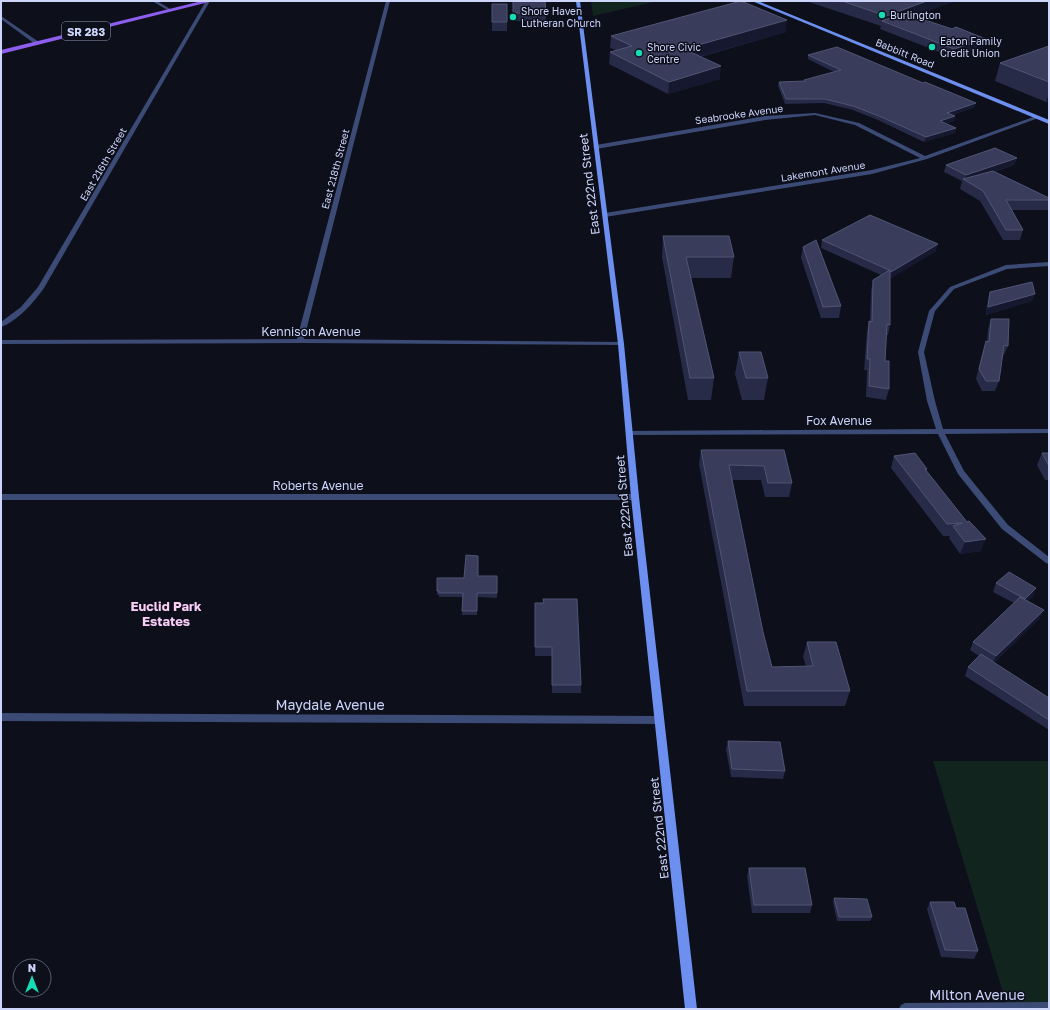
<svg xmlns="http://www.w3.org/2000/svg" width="1050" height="1010" viewBox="0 0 1050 1010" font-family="'Golos Text',sans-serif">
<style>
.green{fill:#11241e}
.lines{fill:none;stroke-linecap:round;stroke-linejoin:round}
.street{fill:#3c4b75;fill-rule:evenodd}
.secondary{fill:#6d90f0;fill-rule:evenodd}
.primary{fill:#8e5eef;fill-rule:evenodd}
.wall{fill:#272b47}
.shaded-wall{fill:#15182e}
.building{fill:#393d5b;stroke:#505574}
.poi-dot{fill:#16dcb5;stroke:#0d0f1b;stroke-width:1.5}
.labels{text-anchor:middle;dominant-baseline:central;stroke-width:3;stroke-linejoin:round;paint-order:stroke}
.far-poi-label{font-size:10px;fill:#ccd4fa;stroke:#0d0f1b;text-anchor:start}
.far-street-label{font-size:10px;fill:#ccd4fa;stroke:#0d0f1b}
.shield{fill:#0d0f1b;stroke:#9399b7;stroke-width:1}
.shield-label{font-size:11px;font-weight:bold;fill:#ccd4fa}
.street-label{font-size:12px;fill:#ccd4fa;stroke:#0d0f1b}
.neighbourhood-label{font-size:13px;font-weight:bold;fill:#facef7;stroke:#0d0f1b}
.near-street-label{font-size:14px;fill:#ccd4fa;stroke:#0d0f1b}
</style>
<rect width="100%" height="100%" fill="#0d0f1b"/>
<path class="green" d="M591,1H658L593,16Z
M933,761H1049V1009H1008Z"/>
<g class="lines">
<path class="street" d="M152,1H157L172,10L169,11Z
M206,1H210L44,288C34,302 18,321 1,327V322L21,307L38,287Z
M386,1H390L304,339L621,342L624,344L623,345L300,343L1,344V340L297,339Z
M1,16L39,42V44H35L1,19Z
M815,113L859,123L925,156L1036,116L1041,117L927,159L872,174L605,217L602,215L605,213L872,170L920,158L855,125L815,115L765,120L596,149L593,147L596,145L765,116Z
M1049,262V266L1007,269L954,289L935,311L924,352L935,401L943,429H1049V433L945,434L964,471L1008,525L1049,557V564L1046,563L1002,529L958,474L938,434L630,435L626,433L630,431L936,429L927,401L918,352L929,311L950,287L1006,265Z
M1,494H635L639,497L635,500H1Z
M1,713L658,716L661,717L663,720L661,723L658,724L1,721Z
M1049,1002V1009H899L901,1005L905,1003Z"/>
<path class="secondary" d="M576,1H580L624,344L639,497L697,1009H685L631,497L618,344Z
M752,1H758L1049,120V124Z"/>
<path class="primary" d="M202,1H213L1,54V50Z"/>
</g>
<path class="wall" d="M513,1L546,13V21H513Z
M809,1H955L914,16L984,47L952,57L880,29L881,26L809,2Z
M492,4H507V31H492Z
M786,32L700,57L720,79L668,94L609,64L610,52L616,50L610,48L611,36Z
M1049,46V101L1046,102L995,81L1000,63Z
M808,55L975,107L952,115L955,116L954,121L946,124L956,128L955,133L924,142L878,120L853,110L824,103L785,104L778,86L779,82L804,81V80L834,72L808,59Z
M1017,158L1014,165L994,172L1049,198V210H1012L1023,230L1020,240H1003L980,201L960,189L962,181L944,172L946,165Z
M663,236L734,257L731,278H691L714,378L711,400H688L662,257Z
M822,240L936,251L890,278V325L888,335H886L885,361L889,389L886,400L866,397L867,370H864L867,332L869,321L870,322L871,291L873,280L881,275L821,248Z
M803,247L841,306L839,318H821L801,258Z
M990,292L1032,301L986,315L988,299Z
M991,319L1008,346L1004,355H1003L999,381L995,391H982L976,379L983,351L986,341L987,342L988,329Z
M739,352L768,378L764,400H742L735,374Z
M701,450H784L792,483L789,497H765L761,480H732L763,632L772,667L806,666L803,657L807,642L850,691L845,706H744L699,464Z
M1042,453H1049V480H1045L1037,465Z
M894,456L927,469L926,472L981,551L960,554L949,538L950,536H943L891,468Z
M478,576H497V598L477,597V615H462L463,597H439V595H437V591L464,578Z
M996,583L1036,588L1033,596L1028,601L1040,618L994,663L1049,698V730L965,676L968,667L979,656L970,650L973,642L1014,603L993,592Z
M543,599L581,685V693H552V656H535V603H543Z
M728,741L785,771L783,779L731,777L726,749Z
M749,868L812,905L810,913H752L747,876Z
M834,898L872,917L870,921H837L833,902Z
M930,902L956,908L978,951L974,959L941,957L927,909Z"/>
<path class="shaded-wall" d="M927,1H955L891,25L885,22L886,16Z
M787,20L786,32L683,61L684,49Z
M986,39L984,47L952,57L954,49Z
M721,66L720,79L668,94L669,82Z
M1049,93V101L1046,102Z
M976,103L975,107L945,117L947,113Z
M955,116L954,121L939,126L940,121Z
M956,128L955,133L924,142L926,137Z
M1017,158L1014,165L966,181H965L966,175Z
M938,244L936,251L890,279L891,272Z
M1035,294L1032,301L986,315L988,307Z
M986,539L981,551L960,554L965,542Z
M1036,588L1033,596L1022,607L1025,599Z
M1044,610L1040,618L992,665L996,656Z"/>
<path class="building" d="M513,1H545L546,13H513Z
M741,1L787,20L684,49L721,66L669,82L610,52L632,46L611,36Z
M842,1H927L886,16Z
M492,4H507V22H492Z
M904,13L952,29L956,27L986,39L954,49L882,21Z
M1049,46V82L1000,63Z
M837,47L923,83L925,82L976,103L947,113L955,116L940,121L956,128L926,137L879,116L853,106L825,99H786L779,82L805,81L804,80L841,70L808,55Z
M995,148L1017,158L966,175L946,165Z
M993,171L1049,198V200H1006L1023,230H1006L983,191L963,179Z
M870,215L938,244L891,272L890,271V270H889L822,240Z
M663,236H729L734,257H686L714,378H690Z
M816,240L841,306L823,307L803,247Z
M890,270V325L887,324L885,361H889V389L869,386L870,359H867L869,321L872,322L873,280Z
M1032,282L1035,294L988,307L990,292Z
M991,319H1009L1008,346L1004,345L999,381H986L979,369L986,341L989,342Z
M739,352H761L768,378H746Z
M701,450H784L792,483H768L764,466L729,465L763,632L772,667L813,666L807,642H836L850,691H747Z
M915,453L927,469H925L967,522L969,521L986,539L965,542L953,526L962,523L947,524L894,456Z
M1042,453H1049V466Z
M466,555L478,556V576H497V593H477V611H462L463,593H439V591H437V578H464Z
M1009,572L1036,588L1025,599L996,583Z
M1020,597L1044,610L996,656L973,642Z
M543,599H577L581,685H552V647H535V603H544Z
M981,654L1049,698V720L968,667Z
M728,741L780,742L785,771L732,769Z
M749,868H805L812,905H754Z
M834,898L867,899L872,917H839Z
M930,902H954L956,908H965L978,951L945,950Z"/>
<g class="poi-dot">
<circle cx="882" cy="15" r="4"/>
<circle cx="513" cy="17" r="4"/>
<circle cx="932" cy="47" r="4"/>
<circle cx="639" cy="53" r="4"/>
</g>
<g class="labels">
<g class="far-poi-label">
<text x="521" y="11">Shore Haven<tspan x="521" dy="12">Lutheran Church</tspan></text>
<text x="890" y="15">Burlington</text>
<text x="940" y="41">Eaton Family<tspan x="940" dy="12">Credit Union</tspan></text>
<text x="647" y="47">Shore Civic<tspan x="647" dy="12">Centre</tspan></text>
</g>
<g class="far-street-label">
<text transform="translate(905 53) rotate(22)">Babbitt Road</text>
<text transform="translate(739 114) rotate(-8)">Seabrooke Avenue</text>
<text transform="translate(103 164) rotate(-60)">East 216th Street</text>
<text transform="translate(335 169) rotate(-75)">East 218th Street</text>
<text transform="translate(823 171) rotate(-9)">Lakemont Avenue</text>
</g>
<rect class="shield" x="62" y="22" width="48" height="18" rx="3"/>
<g class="shield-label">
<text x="86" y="31">SR 283</text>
</g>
<g class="street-label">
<text transform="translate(589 184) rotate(-97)">East 222nd Street</text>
<text x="311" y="331">Kennison Avenue</text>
<text x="839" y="420">Fox Avenue</text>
<text x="318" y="485">Roberts Avenue</text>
<text transform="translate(624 506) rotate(-95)">East 222nd Street</text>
<text transform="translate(659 828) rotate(-96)">East 222nd Street</text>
</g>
<g class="neighbourhood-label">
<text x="166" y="606">Euclid Park<tspan x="166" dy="15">Estates</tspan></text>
</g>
<g class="near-street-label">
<text x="330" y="704">Maydale Avenue</text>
<text x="977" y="994">Milton Avenue</text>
</g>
</g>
<rect width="1050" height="1010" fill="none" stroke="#ccd4fa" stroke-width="4"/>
<g transform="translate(32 978)"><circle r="19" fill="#0d0f1b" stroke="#595e74"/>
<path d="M0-3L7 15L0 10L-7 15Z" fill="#16dcb5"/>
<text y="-6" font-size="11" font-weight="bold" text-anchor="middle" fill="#ccd4fa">N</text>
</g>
</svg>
